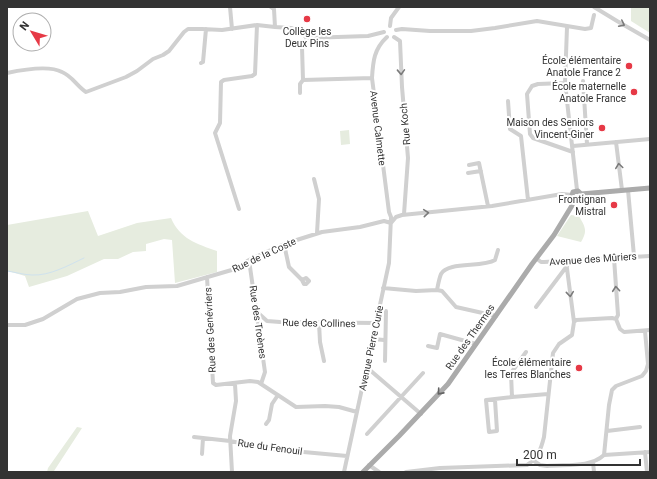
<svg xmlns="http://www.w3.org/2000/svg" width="657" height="479" viewBox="0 0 657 479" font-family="Roboto,sans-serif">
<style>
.green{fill:#e6ecdf}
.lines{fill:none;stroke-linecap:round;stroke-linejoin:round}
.stream{stroke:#cfe2ee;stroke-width:1}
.minor{stroke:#d0d0d0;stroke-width:4}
.major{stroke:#ababab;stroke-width:5}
.oneway{stroke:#7a7a7a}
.oneway2{stroke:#636363}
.poi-dot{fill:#e63946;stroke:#fff;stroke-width:1.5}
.labels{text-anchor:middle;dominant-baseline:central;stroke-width:4;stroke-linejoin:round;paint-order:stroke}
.poi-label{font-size:10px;fill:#333;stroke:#fff;text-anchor:end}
.street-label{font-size:10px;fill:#333;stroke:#fff}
</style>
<rect width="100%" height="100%" fill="#fff"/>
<path class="green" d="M631,7H650V33L631,21Z
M349,130L350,144L341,145L340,131Z
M88,211L98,236L137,223L171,218C180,239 197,244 217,251V272L175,283L172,240L164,239L146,244V251L133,252L118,259H104L67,276L29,287L25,276L8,271L7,273V225Z
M571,215L579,216C585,227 588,230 581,242L557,236Z
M77,427L82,428L54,471L56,472H47L48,468Z"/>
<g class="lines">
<path class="stream" d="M7,271C15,272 24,275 32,275C50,276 69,265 84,258"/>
<path class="minor" d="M230,7L232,29
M271,7L274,9L275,27
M594,7L617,21L650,40
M390,26L391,18L399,7
M567,27L565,83L577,190
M396,30L402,29L430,31H471L495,28L537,21L585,29L591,28L594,15
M394,37L400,41L402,87L408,158L404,214
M201,63L203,62L206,29
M7,73C21,70 49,65 62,72C72,76 77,86 86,92L126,77L137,71L153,59L163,55L169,51L184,32L188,29H202L222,30L257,25L275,27L291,28L300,31L307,38L368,36L384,32
M303,80L372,78
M583,81L587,144
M565,83L538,84L532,86L527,94L530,134L533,138L573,152
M300,93V84L303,80L302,47L307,38
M508,101L510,129L521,136L528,200
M616,142L622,190
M573,146L650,139
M469,165L479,163L488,206
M468,173L481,171
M314,179L319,199L317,233
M628,190L634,256
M239,209L215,133L220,123L221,82L224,80L252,76L255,74L257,25
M391,223L396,217L402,215L492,206L562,194L572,195
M284,244L289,267L302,280L304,284H306L309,281L306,278L302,280
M614,258L618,315L616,319
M537,259L541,262H544L650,256
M249,260L265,372L261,384
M566,261L574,322
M207,277L213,383L216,385L250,381L258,382L296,407L325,406L339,407L357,412
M383,288L416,291L437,290L442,291L456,307L496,316
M437,290C438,285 439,279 441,274C448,261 482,268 495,260L498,250
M536,307L567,266
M256,311L267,321L280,322L376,323
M319,323L320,342L324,361
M7,325H25L43,319L77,299L100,293L120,292L146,287L177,286L235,269L249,260L284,244L322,232L360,227L384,221L391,223
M373,339L384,340
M428,346L437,348L440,334L476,344
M385,361L386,311
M366,369L371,371L421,414
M512,397L511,373L526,352
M495,400L497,431L489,432L486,400L512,397L548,394
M266,424L269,420L272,404L278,395
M607,431L640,427
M367,434L423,373
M194,437L230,441L271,449L347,456
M645,452L647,472
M202,454L203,438
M604,455L650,452
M534,461L540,465L547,466C565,464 590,468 604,455L609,405L612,390L616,386L642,376L646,371L648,364L645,331
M593,462L594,472
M369,465L379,472
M232,472L230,436L236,401L235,384
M344,472L389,263L391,217L389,212L372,78C373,61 374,49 387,37
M406,472L440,468L527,465C538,458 541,449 544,437L553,353L559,344L572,335L574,322L576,320L612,318L616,319L620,329L624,332L650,330"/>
<path class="major" d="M581,194L650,188
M576,199L573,198L572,195L573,192L578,191L581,194
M363,472L399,436L448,384L532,264L554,235L576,199"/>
</g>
<defs><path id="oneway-chevron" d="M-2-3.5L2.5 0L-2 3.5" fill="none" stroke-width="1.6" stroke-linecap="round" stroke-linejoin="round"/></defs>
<g class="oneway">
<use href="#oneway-chevron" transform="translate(622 24) rotate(27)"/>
<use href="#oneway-chevron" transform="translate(401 72) rotate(88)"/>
<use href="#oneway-chevron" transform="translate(619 166) rotate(-98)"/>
<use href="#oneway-chevron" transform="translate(426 213) rotate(-5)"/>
<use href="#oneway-chevron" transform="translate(616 289) rotate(-95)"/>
<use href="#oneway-chevron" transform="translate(570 294) rotate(84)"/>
</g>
<use class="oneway2" href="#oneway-chevron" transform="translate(440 392) rotate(132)"/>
<g class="poi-dot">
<circle cx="307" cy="19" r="4"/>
<circle cx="629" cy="66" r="4"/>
<circle cx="634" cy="92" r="4"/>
<circle cx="602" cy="128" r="4"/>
<circle cx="614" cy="205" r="4"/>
<circle cx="579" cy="368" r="4"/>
</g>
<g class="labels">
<g class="poi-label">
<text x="307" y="31" text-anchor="middle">Collège les<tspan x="307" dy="12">Deux Pins</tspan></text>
<text x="621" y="60">École élémentaire<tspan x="621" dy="12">Anatole France 2</tspan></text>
<text x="626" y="86">École maternelle<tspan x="626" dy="12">Anatole France</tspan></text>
<text x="594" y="122">Maison des Seniors<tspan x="594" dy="12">Vincent-Giner</tspan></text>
<text x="606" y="199">Frontignan<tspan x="606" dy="12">Mistral</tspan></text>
<text x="571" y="362">École élémentaire<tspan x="571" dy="12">les Terres Blanches</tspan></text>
</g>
<g class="street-label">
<text transform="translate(405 124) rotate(-95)">Rue Koch</text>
<text transform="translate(378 128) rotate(83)">Avenue Calmette</text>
<text transform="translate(264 255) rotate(-25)">Rue de la Coste</text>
<text transform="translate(593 259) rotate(-4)">Avenue des Mûriers</text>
<text transform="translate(258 322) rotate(82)">Rue des Troènes</text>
<text transform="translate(319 323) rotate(1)">Rue des Collines</text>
<text transform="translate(210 330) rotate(-93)">Rue des Genévriers</text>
<text transform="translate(470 337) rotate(-55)">Rue des Thermes</text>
<text transform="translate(371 348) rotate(-78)">Avenue Pierre Curie</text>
<text transform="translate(270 447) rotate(8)">Rue du Fenouil</text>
</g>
</g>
<rect width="657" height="479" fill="none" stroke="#333333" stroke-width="16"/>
<g transform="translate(32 32) rotate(308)"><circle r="19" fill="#ffffff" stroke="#adadad"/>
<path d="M0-3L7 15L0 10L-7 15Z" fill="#e63946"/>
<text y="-6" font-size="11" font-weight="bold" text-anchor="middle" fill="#333333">N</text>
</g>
<path d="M517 459v6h123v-6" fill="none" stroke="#333333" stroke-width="2"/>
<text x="523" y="459" font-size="12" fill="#333333" stroke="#ffffff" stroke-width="3" paint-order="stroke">200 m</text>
</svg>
